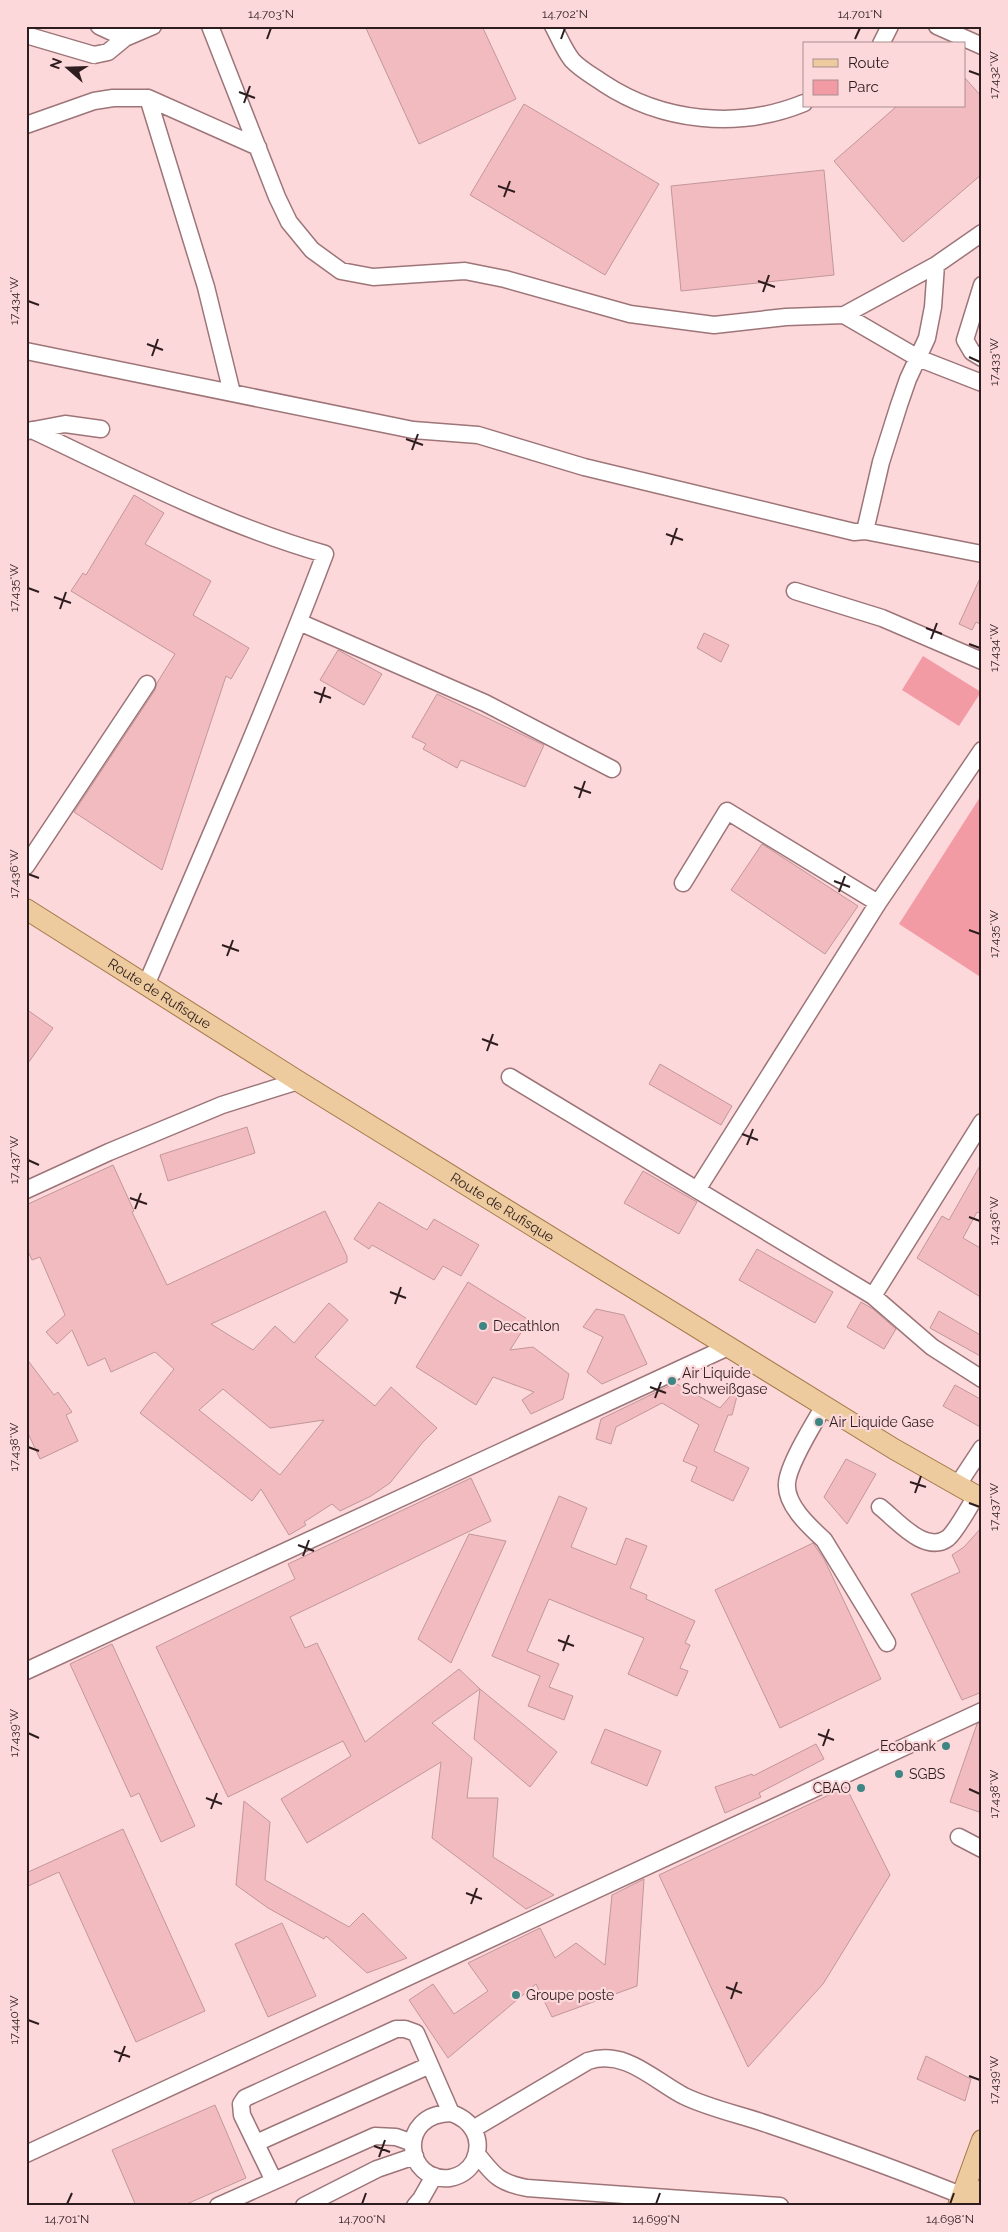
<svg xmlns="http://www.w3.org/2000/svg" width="1008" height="2232" viewBox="0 0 1008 2232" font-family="Raleway,sans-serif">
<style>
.green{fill:#f29ba5}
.building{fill:#f2bbc0;stroke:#c1979a;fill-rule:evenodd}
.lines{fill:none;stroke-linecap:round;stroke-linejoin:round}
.minor-casing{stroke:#9d7578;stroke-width:19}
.major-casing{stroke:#a27747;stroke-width:22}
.minor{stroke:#fff;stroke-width:16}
.major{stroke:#edcb9e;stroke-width:20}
.ticks{fill:none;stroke:#2d1d1f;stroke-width:2}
.poi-dot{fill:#3e8684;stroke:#fdd8db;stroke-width:2}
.labels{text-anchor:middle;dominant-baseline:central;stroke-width:4.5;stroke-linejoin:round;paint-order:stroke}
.street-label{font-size:14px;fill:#2d1d1f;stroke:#fdd8db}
.poi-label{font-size:14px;fill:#2d1d1f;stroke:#fdd8db;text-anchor:start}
.neatline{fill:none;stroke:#2d1d1f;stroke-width:2}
.ticks-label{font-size:12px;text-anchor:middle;fill:#2d1d1f}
</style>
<rect width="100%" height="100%" fill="#fdd8db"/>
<path class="green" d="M923,656L981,692L959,726L902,690Z
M982,794V978L899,924Z"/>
<path class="building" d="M365,26H482L516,99L419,144Z
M964,77L982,97V174L903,242L834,161L897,106H964Z
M524,104L659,184L605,275L470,195Z
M824,170L834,275L681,291L671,186Z
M134,495L164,513L145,544L211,581L193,615L249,648L231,679L226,676L162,870L74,812L155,690L157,683L175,654L71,591L83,573L86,575Z
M982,574V625L976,622L972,630L959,624Z
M704,633L729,645L721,662L697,648Z
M338,650L382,674L364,705L320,680Z
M437,694L544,745L525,787L461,760L457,768L423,749L426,744L412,737Z
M762,844L858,906L825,954L731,890Z
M26,1009L53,1028L26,1066Z
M660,1064L732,1106L721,1125L649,1084Z
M247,1127L255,1153L168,1181L160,1155Z
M982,1162V1214L977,1212L963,1238L982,1249V1298L917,1258L942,1216L949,1220Z
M113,1165L134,1211L132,1212L167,1285L325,1211L347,1256V1262L211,1324L253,1350L275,1326L294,1343L329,1303L348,1320L315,1357L375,1406L391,1387L437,1428L423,1442L390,1483L371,1496L340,1511L332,1504L304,1522L306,1525L289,1535L261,1489L252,1501L140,1413L174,1369L155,1352L111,1372L105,1358L88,1366L72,1330L57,1344L46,1332L65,1315L40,1257L32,1260L26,1247V1205ZM223,1389L270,1428L324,1420L280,1475L199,1410Z
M643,1171L697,1202L679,1234L624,1203Z
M379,1202L427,1230L434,1219L479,1245L461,1276L443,1266L434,1280L372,1245L369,1249L354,1239Z
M757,1249L833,1292L815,1323L739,1280Z
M468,1282L529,1320L510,1350L533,1347L569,1374L563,1399L531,1414L522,1400L534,1392L493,1377L476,1405L416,1367Z
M861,1302L873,1309L896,1329L884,1349L847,1327Z
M596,1309L624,1315L647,1364L602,1384L587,1372L603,1337L583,1327Z
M939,1311L982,1336V1357L930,1328Z
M26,1358L54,1395L58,1392L72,1412L66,1415L78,1441L40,1459L26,1429Z
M675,1383L720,1408L740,1385L732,1415H728L714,1451L749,1468L733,1501L691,1481L697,1467L683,1461L699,1425L662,1403L616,1427L611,1444L596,1439L601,1419Z
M955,1385L982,1400V1428L943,1406Z
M846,1459L876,1474L847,1524L824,1497Z
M471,1478L491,1521L290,1617L305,1648L317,1643L365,1742L459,1669L480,1689L432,1723L472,1758L467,1798H498L493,1857L554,1895L526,1909L432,1838L441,1762L307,1843L281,1799L351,1756L343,1741L228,1797L156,1647L295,1579L288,1564Z
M559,1496L587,1508L571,1547L616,1565L626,1538L647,1546L630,1588L647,1595L646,1599L695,1621L685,1643L690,1645L680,1668L688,1671L677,1696L628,1674L644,1638L549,1599L527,1651L559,1664L549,1687L573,1696L564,1720L528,1706L540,1676L492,1656Z
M982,1527V1692L962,1700L911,1594L960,1572L952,1555L964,1547Z
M469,1534L506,1541L451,1663L418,1639Z
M813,1543L824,1559L881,1679L780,1728L715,1590Z
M112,1644L195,1826L161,1842L139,1793L131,1797L70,1664Z
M480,1689L557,1752L530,1787L474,1739Z
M982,1722V1813L950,1802L977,1724Z
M605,1729L661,1751L647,1786L591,1763Z
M816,1744L824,1759L759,1793L761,1797L725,1813L715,1787L752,1774L753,1776Z
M846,1787L890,1875L823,1984L748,2067L659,1875Z
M244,1801L270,1822L265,1880L349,1927L363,1913L407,1958L367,1973L326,1936L324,1939L268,1908L236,1885Z
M123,1829L205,2011L136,2042L59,1872L26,1887V1873Z
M644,1879L637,1986L552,2017L536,1984L448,2058L409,2000L433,1984L454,2014L488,1991L468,1963L540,1928L555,1958L576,1943L605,1965L612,1895Z
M282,1923L316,1996L268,2017L235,1944Z
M926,2056L971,2079L965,2101L917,2079Z
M215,2105L246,2178L182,2206H136L112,2150Z"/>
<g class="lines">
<defs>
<path id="minor" d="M99,26L125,38
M210,26L277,197L289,222L312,250L341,271L373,277L465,271L505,279L630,314L714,325L786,317L844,315L936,265L982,233
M553,26C559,37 564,50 572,60C580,69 593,76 603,83C662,122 738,130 804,103
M937,26L982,46
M26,35L94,55L108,52L125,38L153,26
M881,44L890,26
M148,98L206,287L232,393
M26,125L94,101L113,98H148L258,147
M982,285L965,340L972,352L982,358
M844,315L918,358L982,383
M26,351L413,430L478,435L584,467L854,532L865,531L982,554
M32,430C127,475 223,525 325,554C270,699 208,842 146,985
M28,431L65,424L101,429
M865,531L881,462L899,405L908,379L927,338L933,307L936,265
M795,591L882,618L982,661
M299,622L485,703L612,769
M26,866L147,684
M683,883L727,811L878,903
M510,1077L873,1296L932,1347L982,1379
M26,1190L109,1152L222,1105L298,1081
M697,1190L878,903L982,750
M873,1296L982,1122
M824,1406C814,1423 788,1465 787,1483C785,1505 810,1527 824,1540L887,1643
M957,1486L982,1448
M880,1507C897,1520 925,1555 948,1538C957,1530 969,1507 976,1496
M26,1671L728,1347
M959,1837L982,1849
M473,2129L588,2061C626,2049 653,2080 684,2096C711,2109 742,2115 770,2125C838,2148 907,2173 973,2200
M256,2143L430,2065
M26,2154L982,1711
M477,2154C494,2176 500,2183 527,2188L780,2206
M274,2181L242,2115L241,2104L245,2098L396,2029H405L416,2033L451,2113C472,2120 484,2139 474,2161C469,2170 460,2176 450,2178C405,2183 396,2114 451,2113
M218,2206L375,2136L396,2137L413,2143
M304,2206L377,2169L415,2156
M415,2206L421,2199L434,2176"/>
<g id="major">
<path id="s1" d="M26,909L298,1081L894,1449L982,1499"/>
<path d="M958,2206L982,2140"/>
<path d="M976,2206L982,2190"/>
</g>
</defs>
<use href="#minor" class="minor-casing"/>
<use href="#major" class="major-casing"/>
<use href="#minor" class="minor"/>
<use href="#major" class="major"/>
</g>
<path class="ticks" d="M267,39L271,28M561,39L565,28M855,39L860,28M969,71L980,75M239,92L255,98M244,103L250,86M498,186L515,192M504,197L510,181M758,281L775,287M763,292L769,275M28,301L39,305M147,344L163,350M152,356L158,339M969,357L980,362M406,439L423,445M412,450L418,434M666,534L683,540M671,545L677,528M28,588L39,592M54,597L71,603M60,609L66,592M926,628L942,634M931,639L937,623M969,644L980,648M314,692L331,698M320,703L325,687M574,787L591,793M579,798L585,781M28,874L39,878M834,881L850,887M839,892L845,876M969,930L980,934M222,945L239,951M227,956L233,940M482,1039L498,1045M487,1051L493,1034M742,1134L758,1140M747,1145L753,1129M28,1160L39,1165M130,1198L147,1204M135,1209L141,1193M969,1217L980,1221M390,1292L406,1298M395,1304L401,1287M650,1387L666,1393M655,1398L661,1382M28,1447L39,1451M910,1482L926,1487M915,1493L921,1476M969,1503L980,1507M298,1545L314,1551M303,1556L309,1540M558,1640L574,1646M563,1651L569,1635M28,1733L39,1738M818,1734L834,1740M823,1746L829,1729M969,1789L980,1794M206,1798L222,1804M211,1809L217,1793M466,1893L482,1899M471,1904L477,1888M726,1987L742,1993M731,1999L737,1982M28,2020L39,2024M114,2051L130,2057M119,2062L125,2046M969,2076L980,2080M374,2146L390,2152M379,2157L385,2140M67,2204L72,2193M362,2204L366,2193M656,2204L660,2193M950,2204L954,2193"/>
<g class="poi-dot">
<circle cx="483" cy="1326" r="5"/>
<circle cx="672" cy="1381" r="5"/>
<circle cx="819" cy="1422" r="5"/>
<circle cx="946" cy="1746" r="5"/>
<circle cx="899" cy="1774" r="5"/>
<circle cx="861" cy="1788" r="5"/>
<circle cx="516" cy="1995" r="5"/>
</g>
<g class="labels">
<g class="street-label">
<text stroke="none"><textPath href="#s1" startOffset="158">Route de Rufisque</textPath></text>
<text stroke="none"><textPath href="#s1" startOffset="562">Route de Rufisque</textPath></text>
</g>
<g class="poi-label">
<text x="493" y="1326">Decathlon</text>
<text x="682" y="1373">Air Liquide<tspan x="682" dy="16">Schweißgase</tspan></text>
<text x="829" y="1422">Air Liquide Gase</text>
<text x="936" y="1746" text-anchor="end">Ecobank</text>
<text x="909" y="1774">SGBS</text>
<text x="851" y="1788" text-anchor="end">CBAO</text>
<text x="526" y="1995">Groupe poste</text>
</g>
</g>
<rect width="1008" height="2232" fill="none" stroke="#fdd8db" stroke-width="55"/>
<rect x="803" y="42" width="162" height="65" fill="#fdd8db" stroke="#aa8d90"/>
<rect x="813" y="59" width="25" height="8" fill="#edcb9e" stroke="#aa8d90"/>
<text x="848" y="68" font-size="15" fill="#2d1d1f">Route</text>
<rect x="813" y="80" width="25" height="15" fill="#f29ba5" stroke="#aa8d90"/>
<text x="848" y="92" font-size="15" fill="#2d1d1f">Parc</text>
<g transform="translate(68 68) rotate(290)" stroke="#fdd8db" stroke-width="4" paint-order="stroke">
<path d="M0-4L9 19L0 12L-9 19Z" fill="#2d1d1f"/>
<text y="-8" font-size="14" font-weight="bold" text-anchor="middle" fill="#2d1d1f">N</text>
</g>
<rect x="28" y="28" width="952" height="2176" class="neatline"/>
<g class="ticks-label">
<text x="271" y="18">14.703°N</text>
<text x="565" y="18">14.702°N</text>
<text x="860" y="18">14.701°N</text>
<text transform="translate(994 75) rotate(-90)" y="4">17.432°W</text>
<text transform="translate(14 301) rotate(-90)" y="4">17.434°W</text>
<text transform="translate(994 362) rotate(-90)" y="4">17.433°W</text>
<text transform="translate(14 588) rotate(-90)" y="4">17.435°W</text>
<text transform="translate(994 648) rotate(-90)" y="4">17.434°W</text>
<text transform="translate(14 874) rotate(-90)" y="4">17.436°W</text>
<text transform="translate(994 934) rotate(-90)" y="4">17.435°W</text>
<text transform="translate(14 1160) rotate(-90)" y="4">17.437°W</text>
<text transform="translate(994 1221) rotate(-90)" y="4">17.436°W</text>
<text transform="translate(14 1447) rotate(-90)" y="4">17.438°W</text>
<text transform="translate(994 1507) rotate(-90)" y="4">17.437°W</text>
<text transform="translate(14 1733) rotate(-90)" y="4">17.439°W</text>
<text transform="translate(994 1794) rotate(-90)" y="4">17.438°W</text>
<text transform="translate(14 2020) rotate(-90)" y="4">17.440°W</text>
<text transform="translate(994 2080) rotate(-90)" y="4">17.439°W</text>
<text x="67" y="2223">14.701°N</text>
<text x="362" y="2223">14.700°N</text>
<text x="656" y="2223">14.699°N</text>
<text x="950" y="2223">14.698°N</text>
</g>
</svg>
